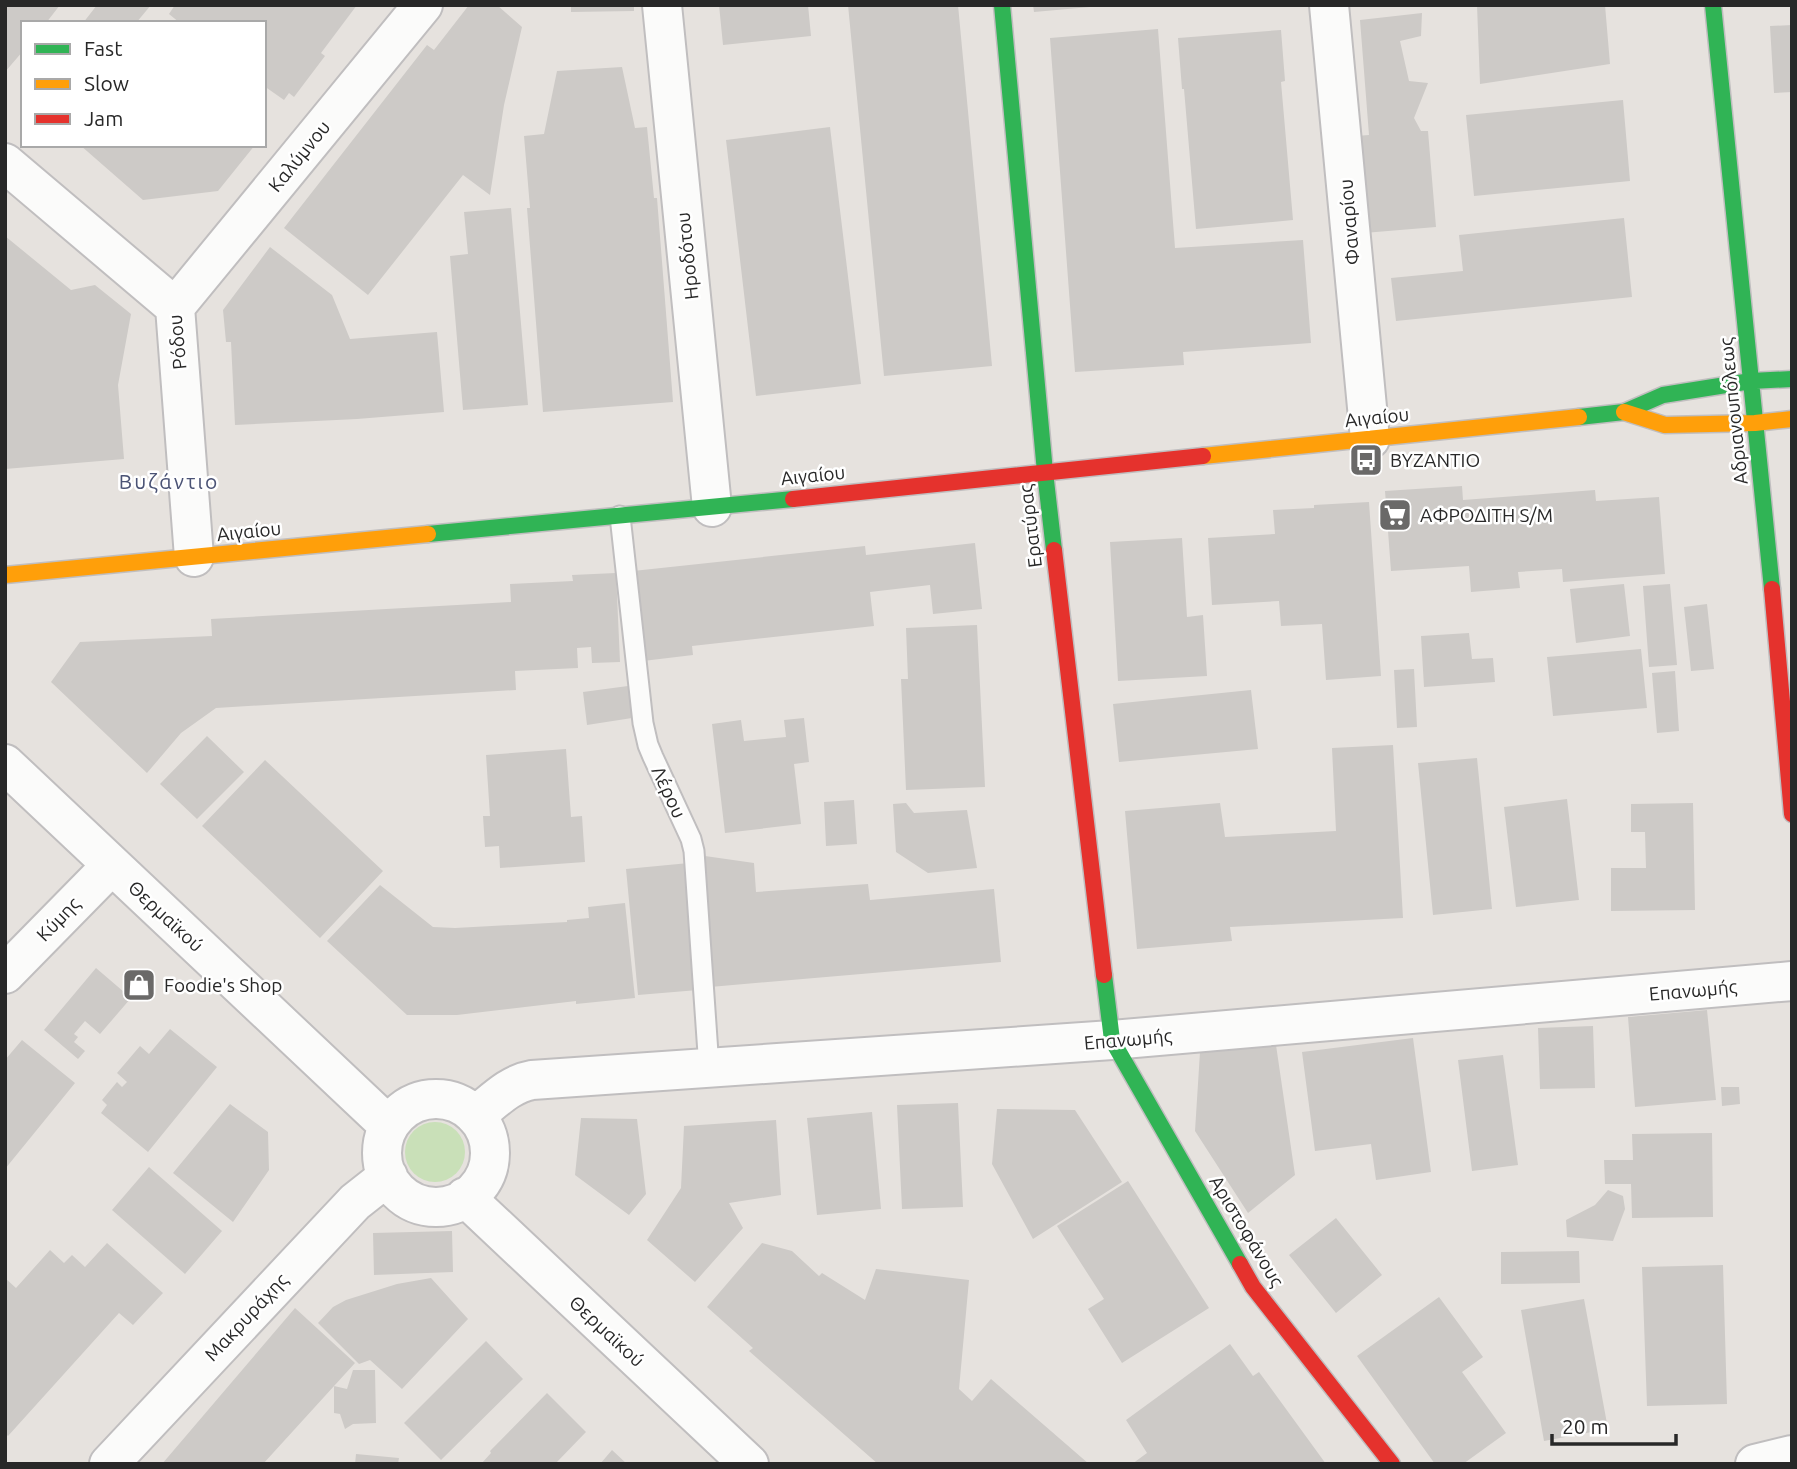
<svg xmlns="http://www.w3.org/2000/svg" width="1797" height="1469" viewBox="0 0 1797 1469" font-family="Ubuntu,sans-serif">
<style>
.green{fill:#c9e0b8}
.building{fill:#cdcac7}
.lines{fill:none;stroke-linecap:round;stroke-linejoin:round}
.lane-casing{stroke:#c0bebf;stroke-width:23}
.street-casing{stroke:#c0bebf;stroke-width:42}
.fast-casing{stroke:#c0bebf;stroke-width:19}
.slow-casing{stroke:#c0bebf;stroke-width:19}
.jam-casing{stroke:#c0bebf;stroke-width:19}
.lane{stroke:#fbfbfa;stroke-width:19}
.street{stroke:#fbfbfa;stroke-width:38}
.fast{stroke:#30b455;stroke-width:16}
.slow{stroke:#ff9f0a;stroke-width:16}
.jam{stroke:#e5322d;stroke-width:16}
.labels{text-anchor:middle;dominant-baseline:central;stroke-width:5;stroke-linejoin:round;paint-order:stroke}
.street-label{font-size:19px;fill:#282828;stroke:#fff}
.poi-label{font-size:19px;fill:#282828;stroke:#fff;text-anchor:start}
.neighbourhood-label{font-size:21px;letter-spacing:2px;fill:#4b5375;stroke:#fff}
</style>
<rect width="100%" height="100%" fill="#e6e2de"/>
<path class="green" d="M405 1152a30 30 0 1 1 60 0a30 30 0 1 1-60 0Z"/>
<path class="building" d="M5,5H60L46,23H23V51L5,72Z
M97,5H151L136,23H83Z
M175,5H357L321,53L325,56L294,97L289,93L284,100L264,86V23H180L169,14Z
M469,5H497L522,27L504,105L490,195L463,175L368,295L284,228L427,45L434,50Z
M571,5H634V11L571,12Z
M719,5H808L811,36L723,45Z
M848,5H958L992,366L884,376Z
M1033,5H1090V7L1034,12Z
M1477,5H1605L1610,64L1480,84Z
M1422,13L1421,36L1400,41L1409,81L1428,83L1414,118L1421,131H1428L1436,227L1364,233L1356,136L1369,135L1360,20Z
M1792,25V92L1774,93L1770,26Z
M1158,29L1175,248L1303,240L1311,343L1183,352L1184,365L1075,372L1050,38Z
M1281,30L1285,81L1281,82L1293,220L1196,229L1184,89H1182L1178,38Z
M622,67L635,128L647,127L654,198H657L673,402L543,412L527,208H530L524,136L544,134L557,71Z
M1623,100L1630,181L1474,196L1466,115Z
M830,127L861,384L756,396L726,140Z
M80,145H255L218,191L143,200Z
M511,208L528,405L463,410L450,256L468,254L464,212Z
M1624,218L1632,297L1396,321L1391,278L1463,271L1459,235Z
M5,236L71,290L95,285L131,314L118,385L124,459L5,469Z
M270,247L332,295L350,339L437,332L444,412L357,419L235,425L231,342H226L223,310Z
M1462,486L1463,500L1595,490L1596,501L1659,497L1665,574L1563,582L1562,569L1518,572L1520,588L1471,592L1469,566L1391,571L1385,491Z
M1369,502L1381,676L1326,680L1322,624L1281,626L1279,601L1212,605L1208,538L1275,534L1273,510L1314,508V505Z
M1182,538L1187,617L1203,615L1207,676L1118,681L1110,542Z
M975,543L982,609L933,614L930,585L870,592L874,626L692,646L693,655L643,661L633,571L865,546L866,555Z
M616,573L620,662L592,663L591,647L577,648L578,668L515,671L516,690L216,708L181,733L147,773L51,682L80,642L212,636L211,619L511,602L510,584L573,581L572,575Z
M1624,584L1630,636L1576,643L1570,589Z
M1670,584L1677,665L1649,667L1643,586Z
M1707,604L1714,669L1691,671L1684,607Z
M977,625L985,787L906,790L901,679H908L906,628Z
M1469,633L1472,659L1493,658L1495,682L1424,687L1421,636Z
M1641,649L1647,708L1553,716L1547,657Z
M1414,669L1417,727L1397,728L1394,670Z
M1675,671L1679,731L1657,733L1652,673Z
M628,686L632,718L587,725L583,692Z
M1251,690L1258,749L1119,762L1113,704Z
M804,718L809,762L794,764L801,824L725,833L712,724L741,720L744,741L786,737L784,720Z
M207,736L244,772L197,819L160,784Z
M1393,745L1403,918L1230,927L1232,941L1137,949L1125,811L1220,803L1225,837L1336,831L1332,748Z
M566,749L571,817L582,816L585,862L500,868L499,846L485,847L483,816H490L486,755Z
M1477,758L1492,909L1433,915L1418,763Z
M265,760L383,871L320,938L202,826Z
M1567,799L1579,900L1516,907L1504,807Z
M854,800L857,844L826,846L824,802Z
M906,803L914,813L967,810L977,868L928,873L896,852L893,804Z
M1693,803L1695,910L1611,911V868H1646L1645,832H1631V804Z
M705,856L754,863L756,892L868,884L870,900L994,889L1001,962L710,987L699,860Z
M689,863L698,990L638,995L626,869Z
M380,885L433,927L455,928L567,922V920L589,918L588,907L625,903L635,998L576,1004V1001L457,1015H407L327,941Z
M96,968L131,998L100,1034L85,1021L74,1034L78,1037L74,1042L85,1051L78,1059L44,1030Z
M1707,1010L1716,1100L1635,1107L1628,1017Z
M1593,1026L1595,1088L1540,1089L1538,1028Z
M170,1029L217,1067L148,1152L101,1113L107,1105L102,1100L117,1082L122,1087L127,1082L117,1073L140,1046L149,1054Z
M1413,1038L1431,1172L1376,1180L1371,1144L1315,1151L1302,1052Z
M22,1040L75,1083L5,1169V1060Z
M1276,1045L1295,1175L1248,1213L1195,1131L1200,1052Z
M1503,1055L1518,1165L1472,1171L1458,1060Z
M1721,1087H1739L1740,1104L1722,1106Z
M958,1103L963,1207L902,1209L897,1105Z
M230,1104L268,1132L269,1170L233,1222L173,1173Z
M997,1109L1075,1110L1122,1182L1033,1239L992,1164Z
M872,1112L881,1209L817,1215L807,1118Z
M581,1118L637,1119L646,1194L629,1215L575,1175Z
M776,1120L781,1195L729,1203L743,1228L695,1282L647,1240L681,1188L684,1126Z
M1712,1133L1713,1217L1632,1218L1631,1184H1605L1604,1160H1633L1632,1134Z
M149,1167L222,1231L185,1274L112,1210Z
M1128,1181L1209,1308L1122,1363L1088,1309L1104,1299L1057,1226Z
M1608,1190L1623,1196L1625,1209L1613,1241L1567,1237L1566,1220L1595,1205Z
M1336,1218L1382,1275L1336,1313L1289,1255Z
M452,1231L453,1272L374,1275L373,1233Z
M107,1243L163,1293L133,1325L119,1313L8,1436L5,1433V1278L16,1288L50,1250L64,1263L72,1255L85,1267Z
M762,1243L792,1251L819,1276L822,1273L865,1300L876,1269L969,1280L959,1389L972,1401L991,1379L1089,1464H878L749,1351L753,1348L707,1307Z
M1579,1251L1580,1283L1501,1284V1252Z
M1723,1265L1727,1404L1647,1406L1642,1267Z
M431,1278L468,1319L402,1389L370,1360L359,1364L318,1323L333,1307L346,1300L397,1284Z
M1439,1297L1483,1357L1462,1372L1506,1433L1463,1464H1435L1357,1356Z
M1584,1299L1608,1429L1544,1441L1521,1310Z
M295,1308L355,1363L263,1464H162Z
M486,1341L523,1379L441,1460L404,1423Z
M1230,1344L1253,1376L1259,1372L1326,1464H1132L1147,1453L1126,1420Z
M353,1370H375L376,1423L353,1424L345,1429L340,1414L334,1413V1386L347,1389Z
M547,1393L586,1432L555,1464H481L491,1453L490,1451Z
M612,1450L627,1464H600Z
M356,1454L399,1458L398,1464H355Z"/>
<g class="lines">
<defs>
<path id="lane" d="M620,516L643,723L648,745L653,757L691,839L694,851L709,1068"/>
<path id="street" d="M662,5L712,507
M1329,5L1370,439
M5,163L175,307L194,557
M175,307L423,5
M5,764L389,1126
M5,974L112,865
M382 1153a54 54 0 1 1 108 0a54 54 0 1 1-108 0Z
M475,1116C493,1102 509,1084 532,1080L1112,1040L1792,981
M465,1197L749,1464
M109,1464L355,1202L388,1176
M1755,1464L1792,1455"/>
<path id="fast" d="M1002,5L1045,472L1054,550
M1713,5L1772,589
M1579,417L1624,412L1663,395L1751,381L1792,379
M428,534L793,499
M1104,975L1112,1040L1240,1264"/>
<path id="slow" d="M1624,412L1665,425L1755,423L1792,419
M1203,456L1579,417
M5,575L428,534"/>
<path id="jam" d="M793,499L1203,456
M1054,550L1104,975
M1772,589L1792,814
M1240,1264L1253,1287L1392,1464"/>
</defs>
<use href="#lane" class="lane-casing"/>
<use href="#street" class="street-casing"/>
<use href="#fast" class="fast-casing"/>
<use href="#slow" class="slow-casing"/>
<use href="#jam" class="jam-casing"/>
<use href="#lane" class="lane"/>
<use href="#street" class="street"/>
<use href="#fast" class="fast"/>
<use href="#slow" class="slow"/>
<use href="#jam" class="jam"/>
</g>
<defs>
<symbol id="bus-square" viewBox="-11 -11 22 22"><rect x="-9" y="-9" width="18" height="18" rx="4" fill="#6a6968" stroke="#fff"/><path d="M-5-6H5V4H4V6H2V4H-2V6H-4V4H-5ZM-3.5-4V0h7V-4ZM-3.5 1.2v1.5H-2V1.2ZM2 1.2v1.5H3.5V1.2Z" fill="#fff"/></symbol>
<symbol id="supermarket-square" viewBox="-11 -11 22 22"><rect x="-9" y="-9" width="18" height="18" rx="4" fill="#6a6968" stroke="#fff"/><path d="M-6-5.5h2.5l.6 2H6L4.5 2H-2.5L-4.4-4H-6ZM-1.5 3.2a1.3 1.3 0 1 0 .1 0ZM3 3.2a1.3 1.3 0 1 0 .1 0Z" fill="#fff"/></symbol>
<symbol id="shop-square" viewBox="-11 -11 22 22"><rect x="-9" y="-9" width="18" height="18" rx="4" fill="#6a6968" stroke="#fff"/><path d="M-5-2.5h2.3a2.7 3.5 0 0 1 5.4 0H5L5.5 6h-11ZM-1.5-2.5h3a1.5 2.3 0 0 0-3 0Z" fill="#fff"/></symbol>
</defs>
<g fill-rule="evenodd">
<use href="#bus-square" x="1347" y="441" width="38" height="38"/>
<use href="#supermarket-square" x="1376" y="496" width="38" height="38"/>
<use href="#shop-square" x="120" y="966" width="38" height="38"/>
</g>
<g class="labels">
<g class="street-label">
<text transform="translate(299 156) rotate(-51)">Καλύμνου</text>
<text transform="translate(1349 222) rotate(-95)">Φαναρίου</text>
<text transform="translate(687 256) rotate(-96)">Ηροδότου</text>
<text transform="translate(177 342) rotate(-95)">Ρόδου</text>
<text transform="translate(1733 411) rotate(-96)">Αδριανουπόλεως</text>
<text transform="translate(1377 417) rotate(-6)">Αιγαίου</text>
<text transform="translate(813 475) rotate(-6)">Αιγαίου</text>
<text transform="translate(1030 526) rotate(-97)">Ερατύρας</text>
<text transform="translate(249 531) rotate(-6)">Αιγαίου</text>
<text transform="translate(669 792) rotate(65)">Λέρου</text>
<text transform="translate(166 916) rotate(43)">Θερμαϊκού</text>
<text transform="translate(58 919) rotate(-46)">Κύμης</text>
<text transform="translate(1693 990) rotate(-5)">Επανωμής</text>
<text transform="translate(1128 1039) rotate(-5)">Επανωμής</text>
<text transform="translate(1247 1231) rotate(59)">Αριστοφάνους</text>
<text transform="translate(246 1317) rotate(-47)">Μακρυράχης</text>
<text transform="translate(607 1331) rotate(43)">Θερμαϊκού</text>
</g>
<g class="poi-label">
<text x="1390" y="460">ΒΥΖΑΝΤΙΟ</text>
<text x="1420" y="515">ΑΦΡΟΔΙΤΗ S/M</text>
<text x="164" y="985">Foodie's Shop</text>
</g>
<g class="neighbourhood-label">
<text x="169" y="481">Βυζάντιο</text>
</g>
</g>
<rect width="1797" height="1469" fill="none" stroke="#282828" stroke-width="14"/>
<rect x="21" y="21" width="245" height="126" fill="#ffffff" stroke="#a9a9a9" stroke-width="2"/>
<rect x="35" y="44" width="35" height="10" fill="#30b455" stroke="#a9a9a9" stroke-width="2"/>
<text x="84" y="56" font-size="21" fill="#282828">Fast</text>
<rect x="35" y="79" width="35" height="10" fill="#ff9f0a" stroke="#a9a9a9" stroke-width="2"/>
<text x="84" y="91" font-size="21" fill="#282828">Slow</text>
<rect x="35" y="114" width="35" height="10" fill="#e5322d" stroke="#a9a9a9" stroke-width="2"/>
<text x="84" y="126" font-size="21" fill="#282828">Jam</text>
<path d="M1552 1434v10h124v-10" fill="none" stroke="#282828" stroke-width="3.5"/>
<text x="1562" y="1434" font-size="21" fill="#282828" stroke="#ffffff" stroke-width="5" paint-order="stroke">20 m</text>
</svg>
